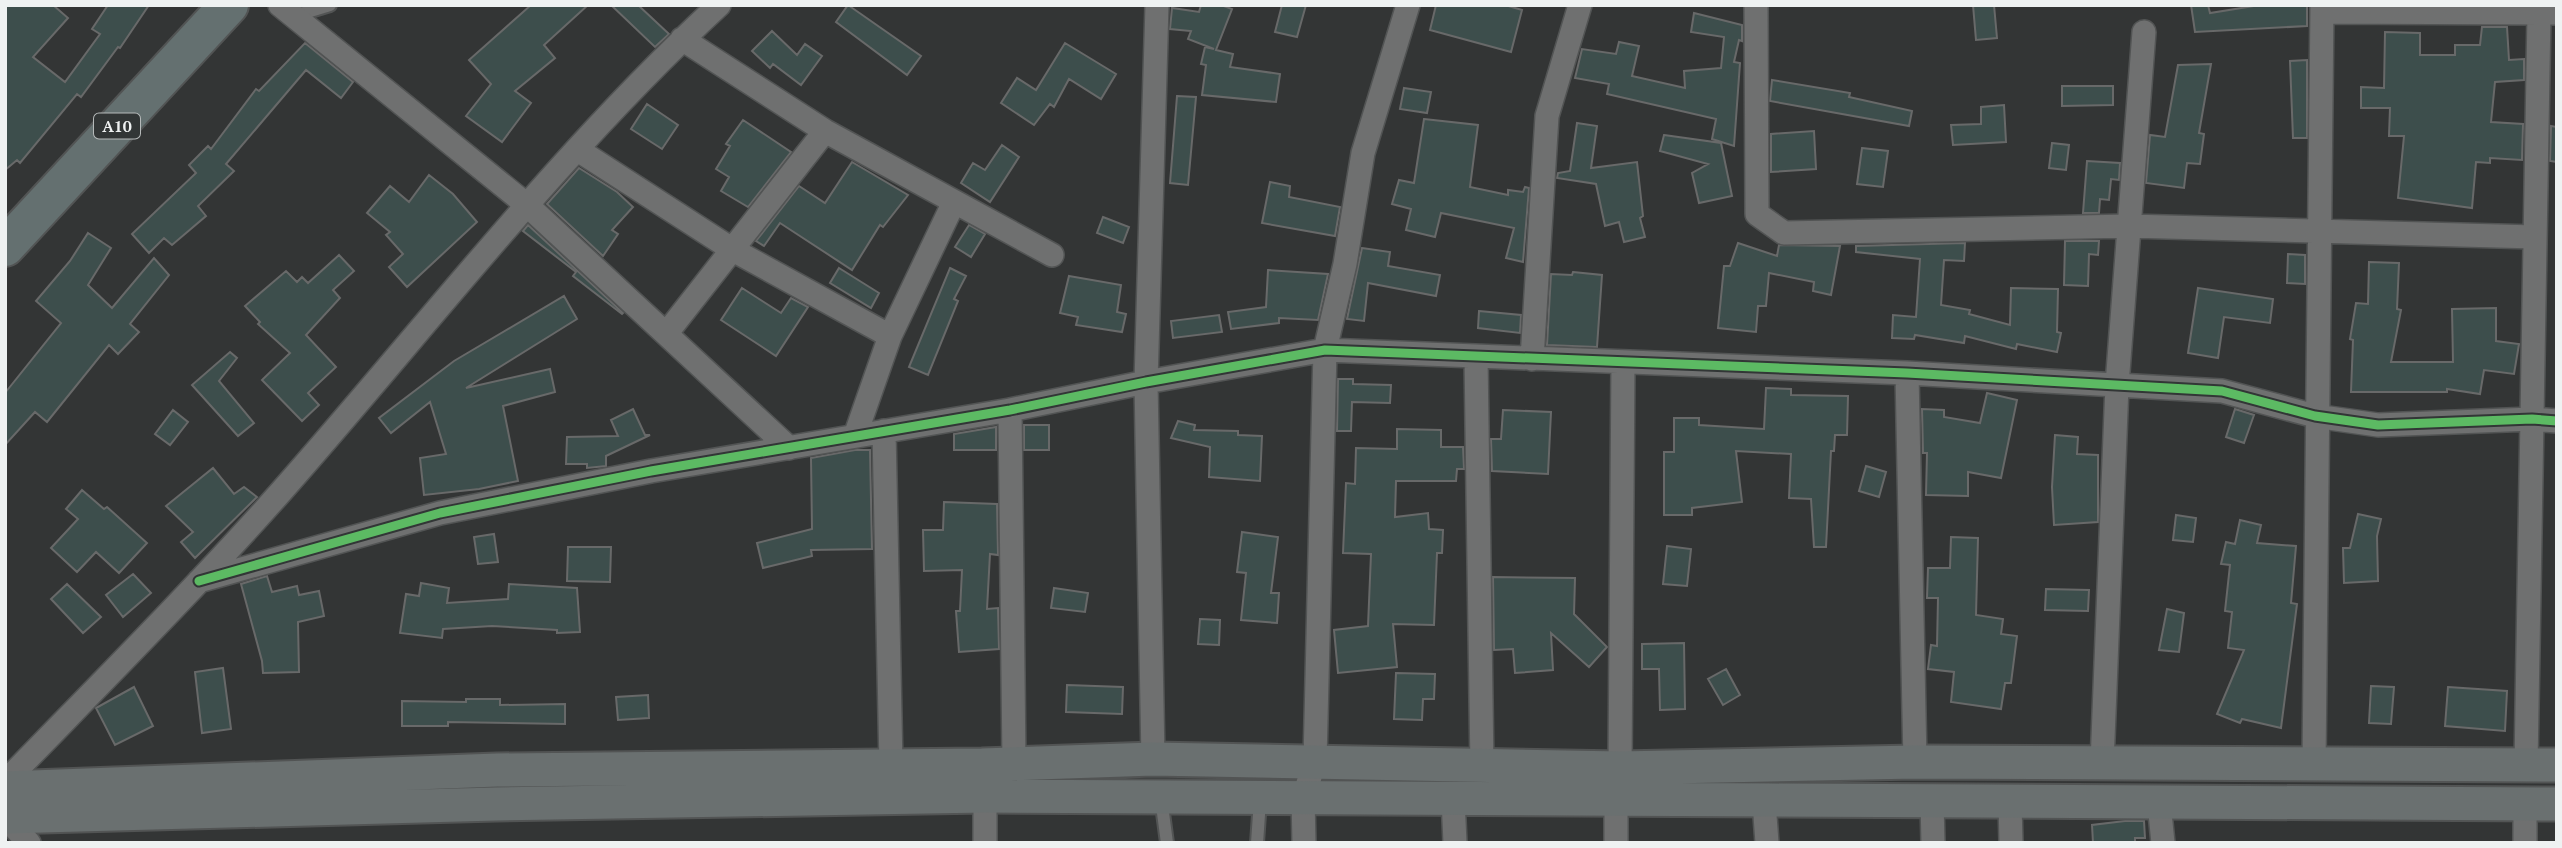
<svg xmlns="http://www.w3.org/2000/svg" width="2562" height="848" viewBox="0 0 2562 848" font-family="'PT Serif',serif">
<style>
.building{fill:#3d4e4c;stroke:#686969;stroke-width:2}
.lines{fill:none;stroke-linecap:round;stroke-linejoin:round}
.service-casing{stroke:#525454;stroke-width:16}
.minor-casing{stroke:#525454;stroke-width:26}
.secondary-casing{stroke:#525454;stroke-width:37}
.trunk-casing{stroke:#525454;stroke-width:42}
.service{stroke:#6f7070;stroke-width:12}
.minor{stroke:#6f7070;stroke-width:23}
.secondary{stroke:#6a7070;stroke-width:33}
.trunk{stroke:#647070;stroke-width:38}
.cycleway-casing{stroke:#323636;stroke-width:13}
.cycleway{stroke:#5cba63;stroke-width:9}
.labels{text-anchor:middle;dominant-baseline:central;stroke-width:5;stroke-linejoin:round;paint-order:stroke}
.shield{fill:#323636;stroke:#b6baba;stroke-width:2}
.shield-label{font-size:16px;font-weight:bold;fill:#eff2f2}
</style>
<rect width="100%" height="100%" fill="#333535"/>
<path class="building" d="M5,5H53L68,18L33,57L65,82L100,34L92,29L108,5H149L120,48L118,47L81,97L77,94L20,163L17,160L5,170Z
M531,5H588L544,45L555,58L515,91L531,103L502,142L466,116L491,84L469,60Z
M611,5H638L669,34L655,47Z
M848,5L921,56L907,75L836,22Z
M1201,5H1221L1232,9L1216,50L1233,54L1230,67L1280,74L1276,102L1202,95L1206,65L1201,64L1205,47L1214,49L1188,39L1191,31L1170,29L1172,8L1199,12Z
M1282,5H1306L1297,37L1275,32Z
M1436,5H1505L1522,10L1511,52L1430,30Z
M1973,5H1994L1997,38L1976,40Z
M2191,5H2208L2210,13L2260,5H2307V26L2195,32Z
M1694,13L1742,25V41L1739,40L1734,62L1740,63L1734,146L1712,139L1716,119L1607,94L1609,84L1575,78L1582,49L1616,54L1619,42L1639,46L1632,76L1685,88L1684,71L1721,68L1724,37L1691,32Z
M2482,27H2507L2509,60L2524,59V80L2495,82L2491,122L2523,124L2522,160L2490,158V163L2476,162L2472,208L2398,198L2404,136H2389L2390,108H2361V87L2384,88L2385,32L2420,33V55H2455V45H2480Z
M772,31L797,55L805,44L822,56L801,85L773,64L770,68L752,51Z
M305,43L353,82L341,98L306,70L226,164L234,171L198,206L206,216L172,245L164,238L149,253L132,234L196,173L189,165L208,146L211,149L256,89L259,91Z
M1065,43L1116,74L1101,99L1069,79L1054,107L1050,104L1034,125L1001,103L1017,78L1036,90Z
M2307,60V138H2293L2290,61Z
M2211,64L2199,133L2204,134L2200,164L2187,163L2184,188L2146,183L2150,135L2165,137L2178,65Z
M1772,80L1850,93L1849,97L1912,111L1909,126L1770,101Z
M2062,86H2113V105L2062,106Z
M1404,88L1431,92L1427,113L1400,109Z
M1177,96L1196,97L1188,185L1170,183Z
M647,104L678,125L662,149L631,129Z
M2004,105L2006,142L1953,145L1951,125L1981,124V107Z
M1424,119L1478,125L1470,187L1508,195V190L1523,192L1525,187L1529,188L1523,262L1506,258L1514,228L1441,213L1435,237L1406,230L1411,209L1392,204L1399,180L1414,183Z
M743,120L791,152L748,207L721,191L729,177L716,169L730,146L726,144Z
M1577,123L1597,126L1591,168L1637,162L1643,216L1640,218L1645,237L1624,242L1619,222L1605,226L1596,184L1557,178L1558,173L1570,171Z
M2551,126L2557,127V162L2550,161Z
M1814,131L1816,169L1771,172V134Z
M1664,135L1721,143L1732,196L1699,203L1692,173L1708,164L1660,151Z
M2052,143L2069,145L2066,170L2049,168Z
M1002,145L1019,157L990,202L961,183L973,163L985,170Z
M1862,148L1888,151L1883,187L1857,184Z
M2087,161L2120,163L2119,180L2111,179L2109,200L2100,199L2099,213H2083Z
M852,162L908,195L883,227L880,225L852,270L780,223L764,246L756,241L799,186L825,203Z
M579,168L617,192L633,207L612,230L618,234L603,256L547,204Z
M429,175L453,194L477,222L407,287L389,267L403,254L386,235L390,232L367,213L390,186L409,202Z
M1270,182L1290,186L1289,197L1340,207L1335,236L1262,223Z
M1103,217L1129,227L1123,243L1097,233Z
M528,225L623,313L622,314L573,276L576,272L523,231Z
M969,225L985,234L971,257L955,247Z
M88,233L111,248L88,285L112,308L154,258L169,275L130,324L139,332L118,354L109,345L47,422L35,412L5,445V393L61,323L36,301L70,261Z
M2065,241H2099L2098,255L2089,254L2088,286L2064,285Z
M1738,243L1777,256L1779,245L1840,246L1831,295L1813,291L1814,282L1769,273L1766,306H1758L1756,332L1718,328L1724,266H1730Z
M1965,243L1964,261L1944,260L1941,305L1970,310L1969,314L2010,325L2011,288L2058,289L2057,332L2061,333L2057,352L2017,344L2016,349L1965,336L1964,343L1915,335L1914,339L1892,338L1893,315L1916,317L1920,259L1856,252V246Z
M1362,248L1390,252L1388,266L1440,275L1436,296L1368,283L1364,321L1347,319Z
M2288,254L2305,255V284L2287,283Z
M339,255L354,271L333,290L340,298L306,335L336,367L308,393L319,405L302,421L262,380L290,353L258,324L260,322L245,306L286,271L297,282L302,277L308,283Z
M2369,262L2399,263L2397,309L2401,310L2391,362H2453L2452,309L2496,308V341L2519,344L2514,374L2484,370L2480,394L2447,389V392H2351L2353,340L2350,339L2356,303L2368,304Z
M839,268L879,293L871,308L830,283Z
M950,268L966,276L954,299L958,301L928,375L909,367Z
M1268,270L1328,274L1318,320L1279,318V323L1231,329L1228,312L1266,307Z
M1573,272L1602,275L1597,347L1547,345L1551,274L1572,275Z
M1069,276L1121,285L1117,312L1126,314L1122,332L1076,325L1078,317L1060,313Z
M742,288L781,313L791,298L808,307L776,356L721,320Z
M2198,288L2273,299L2270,323L2224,317L2218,358L2188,353Z
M564,296L577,319L466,388L550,369L555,392L503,406L518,481L479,489L424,495L420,458L446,454L430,402L391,433L379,418L454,361Z
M1479,311L1521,315L1520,333L1478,328Z
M1219,315L1222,332L1173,338L1171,321Z
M230,352L237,358L219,381L254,423L238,436L192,385Z
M1338,379H1353V384L1391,385L1390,403L1352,402L1351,431H1337Z
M1766,388L1791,389V395L1848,396L1847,435H1835L1834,451H1831L1826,547H1814L1811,499L1789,498L1791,454L1736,451L1742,502L1692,508V515H1664V452H1674V418H1699V425L1764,429Z
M1987,393L2017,400L2001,478L1968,472V496L1926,495L1927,453H1923L1922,409L1944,410V417L1980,423Z
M633,409L645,435H650L606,456V466L587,468V464H566L567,437L618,436L611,420Z
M2235,409L2254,415L2244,443L2226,437Z
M173,410L188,422L170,445L155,434Z
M1503,410L1551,412L1548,474L1492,471L1491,439H1501Z
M1178,421L1195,425L1194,430L1238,431V435L1262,436L1260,481L1209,477L1210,447L1171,438Z
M1024,425H1049V450H1024Z
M996,427V450H954V434Z
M1397,429L1441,430V447H1463L1464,469H1457L1456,481H1396L1395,517L1428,513L1429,529L1443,530L1442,553H1437L1434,625L1393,624L1397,667L1338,673L1334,630L1368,626L1371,554L1343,553L1346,483L1355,484L1356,448L1397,449Z
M2055,435L2078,437L2077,454L2098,455V522L2054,525L2052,487Z
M855,450H870L872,549L811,550L812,556L763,568L757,543L812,529L811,458Z
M1866,466L1886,472L1879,497L1859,491Z
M213,468L234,494L244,487L257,497L195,558L181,542L193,532L166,506Z
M82,490L104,509L107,507L147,543L119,573L96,552L77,572L51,548L78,519L66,509Z
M944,502L997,504L998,555L990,554L987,609L998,608L999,649L959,652L956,611H960L962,570L924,571L923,530H943Z
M2358,514L2381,519L2377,536L2378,581L2344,583L2343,548H2350Z
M2176,515L2196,518L2193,542L2173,540Z
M2240,520L2261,525L2257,543L2296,546L2291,603L2297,604L2281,728L2242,719L2240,723L2217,714L2244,650L2228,648L2232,612L2225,611L2230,565L2221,564L2226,542L2235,544Z
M1242,532L1278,537L1271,593H1279L1277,623L1241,620L1246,573L1237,572Z
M494,534L498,562L478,564L474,537Z
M1951,537L1978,538L1976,615L2003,619L2001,634L2017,636L2011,683H2005L2001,709L1951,702L1954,672L1928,669L1931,645L1937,646L1938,598H1927L1928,568H1950Z
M1667,546L1691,549L1687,586L1663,584Z
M568,547H611L610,582L567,581Z
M133,574L151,593L123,617L106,595Z
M267,576L272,592L297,586L299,595L319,591L324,616L298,622L299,672L263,673L262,661L241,584Z
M1493,577L1575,578L1574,614L1607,647L1589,667L1551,633L1553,670L1515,673L1513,649L1494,650Z
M421,583L449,588L447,603L508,599L509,584L577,588L580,632L557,633V630L492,626L443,629L442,638L400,633L406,594L419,596Z
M67,584L101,617L83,633L51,599Z
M1054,588L1088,593L1085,612L1051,608Z
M2046,589L2089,590L2088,611L2045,610Z
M2167,609L2184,613L2179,652L2159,650Z
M1200,619L1220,620L1219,645L1198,644Z
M1684,643L1685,709L1660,710L1659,669H1642V644Z
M223,668L231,729L202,733L195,672Z
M1726,669L1740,695L1723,705L1708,679Z
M1396,673L1435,674L1434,699H1423L1422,720L1394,719Z
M1067,685L1123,687L1122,714L1066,712Z
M2371,686L2394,687L2391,724L2369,723Z
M134,687L153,726L115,745L96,708Z
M2448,687L2507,691L2505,731L2445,726Z
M648,695L649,718L618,720L616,697Z
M466,699H500V705L565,704V724L448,722V726H402V701L466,702Z
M2125,821H2144L2145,838H2135V843H2093L2092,825Z"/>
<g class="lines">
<defs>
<path id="service" d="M294,16L330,5
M1161,798L1167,843
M1257,843L1260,800"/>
<path id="minor" d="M280,5L527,205L789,448
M1756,5L1757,214L1784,233L2129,226L2535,237
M2322,12L2557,13
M682,39L825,131L1052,255
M578,150L733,250L890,336
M666,334L825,131
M1476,357L1482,768
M1532,359L1547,116L1580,5
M1907,373L1915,762
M1010,410L1014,763
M884,431L891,765
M855,436L890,336L954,202
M199,581L440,513L651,471L1010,410L1146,382L1325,350L1907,373L2222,391L2315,416L2378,425L2532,419L2557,421
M1153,759L1146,382L1157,5
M2102,764L2117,385L2144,32
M2314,764L2322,5
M2526,765L2539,13
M1620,768L1623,362
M5,782C97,687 191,593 279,494C424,330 558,154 719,5
M1453,799L1455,843
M1616,801V843
M1764,802L1767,843
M1932,802L1933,843
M2010,803L2011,843
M2159,803L2163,843
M2525,804V843
M5,817L29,843
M985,843V796
M1304,843L1303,799L1315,761L1325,350L1345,264L1363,153L1408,5"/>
<path id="secondary" d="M5,788L497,770L982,765L1153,759L1620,768L1915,762L2557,765
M5,817L496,804L985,796L2557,804"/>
<path id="trunk" d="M5,247L229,5"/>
</defs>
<use href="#service" class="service-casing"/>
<use href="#minor" class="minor-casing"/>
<use href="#secondary" class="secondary-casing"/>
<use href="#trunk" class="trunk-casing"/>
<use href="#service" class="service"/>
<use href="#minor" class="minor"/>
<use href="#secondary" class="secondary"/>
<use href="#trunk" class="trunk"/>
<defs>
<path id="cycleway" d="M199,581L440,513L651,471L1010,410L1146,382L1325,350L1907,373L2222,391L2315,416L2378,425L2532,419L2557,421"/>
</defs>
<use href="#cycleway" class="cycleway-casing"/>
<use href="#cycleway" class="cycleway"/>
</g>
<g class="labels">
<rect class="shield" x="94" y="113.5" width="46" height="25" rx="5"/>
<g class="shield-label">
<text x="117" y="126">A10</text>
</g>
</g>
<rect width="2562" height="848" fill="none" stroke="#eff2f2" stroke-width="14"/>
</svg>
